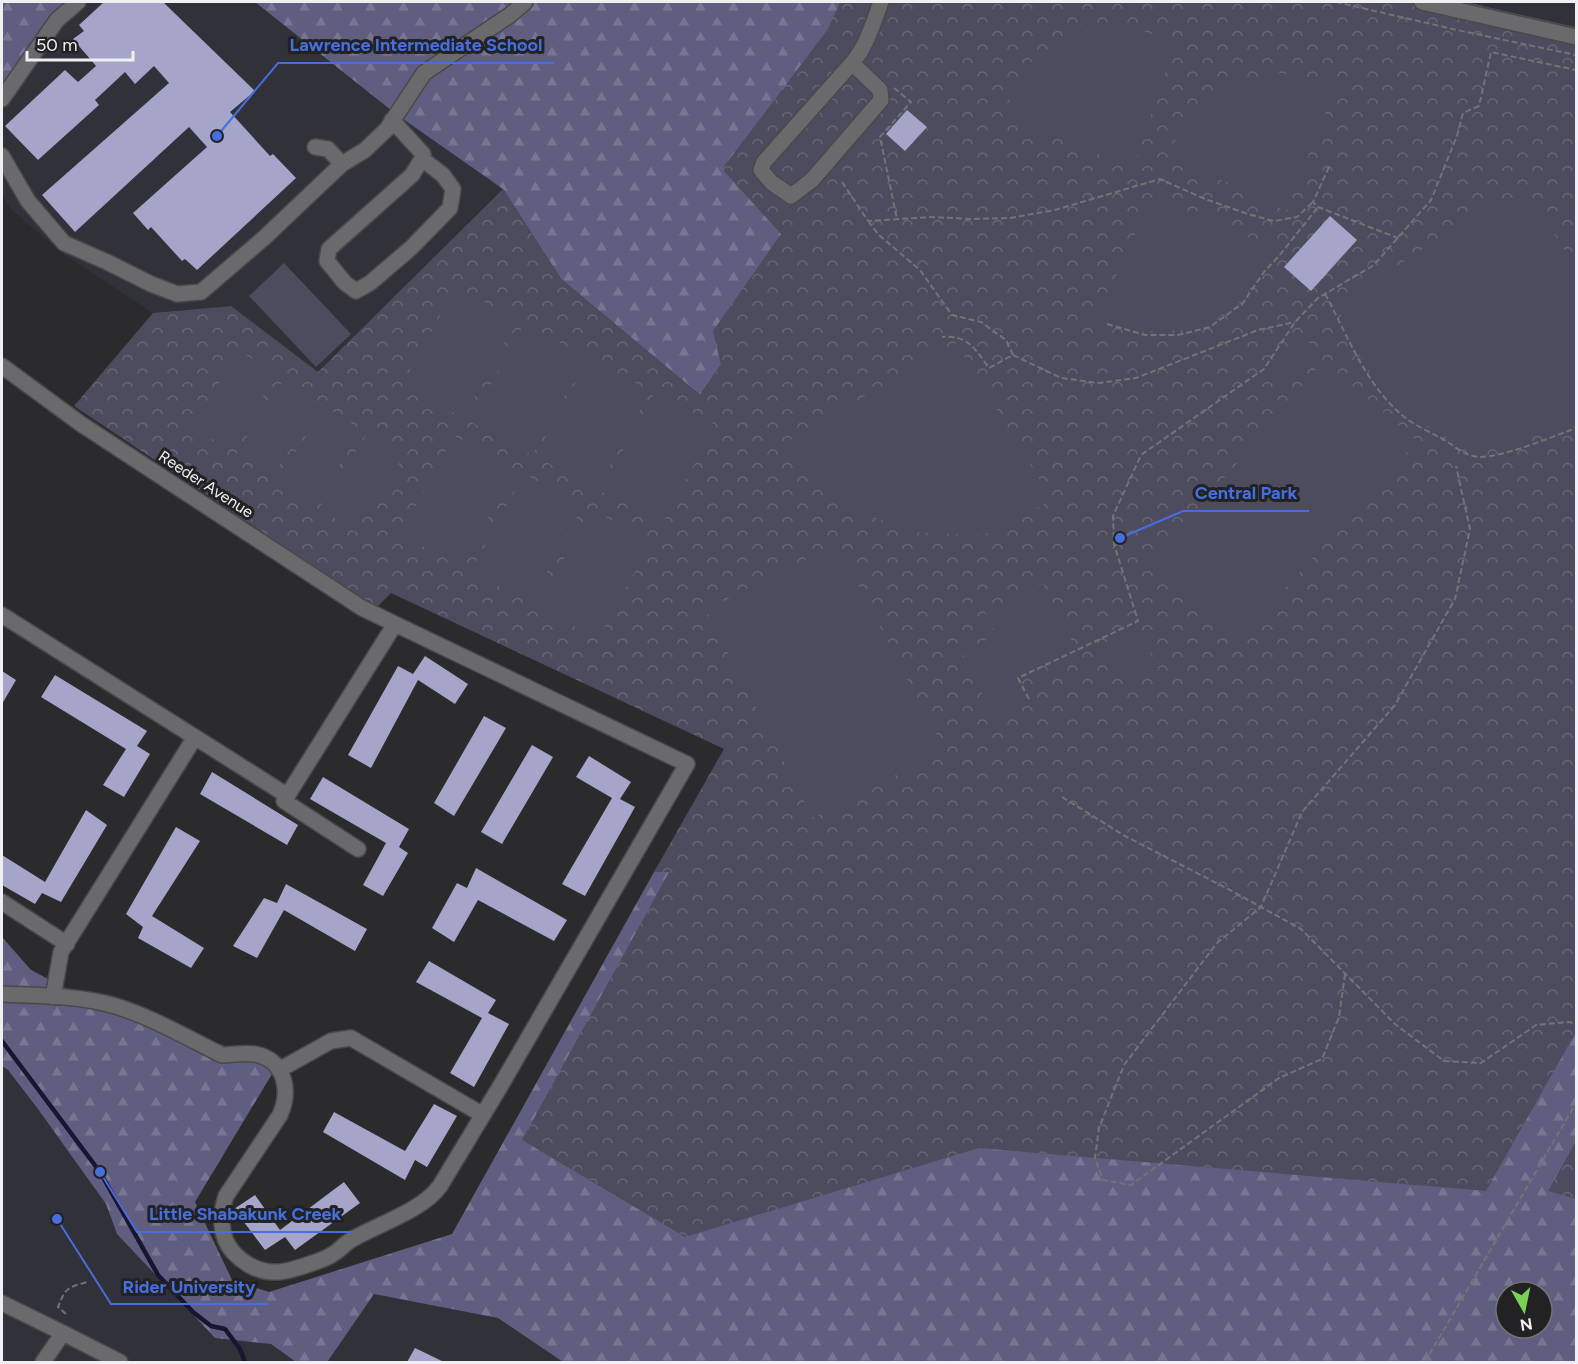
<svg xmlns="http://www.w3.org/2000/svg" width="1578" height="1364" viewBox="0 0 1578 1364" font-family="Figtree,sans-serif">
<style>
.built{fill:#313139}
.forest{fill:url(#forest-firs);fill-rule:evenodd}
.park{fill:url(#park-crowns)}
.pitch{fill:#4d4c5f}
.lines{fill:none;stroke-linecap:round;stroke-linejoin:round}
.stream{stroke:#191531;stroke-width:4.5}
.building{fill:#a5a4c9}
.minor-casing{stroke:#49494b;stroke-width:18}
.path{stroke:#737375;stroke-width:2;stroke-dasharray:6 3;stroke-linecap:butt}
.minor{stroke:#6a6a6d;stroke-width:15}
.labels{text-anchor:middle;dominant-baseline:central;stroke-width:6;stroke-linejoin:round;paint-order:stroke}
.street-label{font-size:16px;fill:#f0f0f2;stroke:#222224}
.leader{fill:none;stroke:#476edd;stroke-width:2}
.callout-dot{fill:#476edd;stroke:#222224;stroke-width:2}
.callout-label{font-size:18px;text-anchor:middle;font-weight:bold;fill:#476edd;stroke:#222224;stroke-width:6;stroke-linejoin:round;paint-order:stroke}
</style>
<defs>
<pattern id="forest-firs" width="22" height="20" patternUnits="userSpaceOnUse" patternTransform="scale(1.5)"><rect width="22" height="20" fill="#605e80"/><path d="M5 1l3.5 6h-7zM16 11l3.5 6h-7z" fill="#777592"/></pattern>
<pattern id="park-crowns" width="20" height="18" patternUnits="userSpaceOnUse" patternTransform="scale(1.5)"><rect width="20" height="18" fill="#4d4c5f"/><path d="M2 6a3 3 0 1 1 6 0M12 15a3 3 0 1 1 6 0" fill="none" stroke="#676676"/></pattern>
</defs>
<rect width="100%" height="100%" fill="#2b2b2d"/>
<path class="built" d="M87,2H256L503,189L318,375L231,306L153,313L62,253L11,209L2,195V83Z
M1480,2H1576V27L1480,5Z
M2,1066L8,1070L38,1109L106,1204L117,1234L215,1338L271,1344L296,1362H2Z
M374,1294L498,1318L563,1362H325L328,1361Z"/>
<path class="forest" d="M2,2H87L2,83Z
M255,2H888L809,238L700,395L561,279L503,189L396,114Z
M1576,450V1362H563L498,1318L374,1294L328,1361L325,1362H296L271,1344L215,1338L117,1234L106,1204L38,1109L8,1070L2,1066V937L31,970L84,998L278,1064L195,1202L232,1280L269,1292L452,1234L654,872L772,870ZM1506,1292H1542V1328H1506Z"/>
<path class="park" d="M840,2H1466L1576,27V1032L1486,1191L979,1148L685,1237L522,1140L669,872H654L724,749L391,593L376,608L74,406L153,313L231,306L318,372L503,189L561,279L700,395L721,365L713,331L781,234L722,169L828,29Z
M1576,1141V1199L1548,1191Z"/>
<path class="pitch" d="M1133,28L1176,42L1133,168L1002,116L1026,66L1074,32Z
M1281,73L1337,84L1286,211L1167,154L1191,113L1224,85Z
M1153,196L1275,249L1244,298L1203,329L1132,332L1096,319Z
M1500,198L1538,207L1576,269V418L1567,426L1490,447L1455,442L1396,406L1360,357L1337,306Z
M284,263L351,334L316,367L249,296Z
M456,287L517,320L463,418L402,385Z
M524,324L586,357L532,455L471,422Z
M1307,341L1320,353L1290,386L1276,373Z
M956,343L1052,500L983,535L911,532L839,503L787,442Z
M240,351L277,375L229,449L192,426Z
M589,358L650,391L597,490L535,456Z
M1323,361L1417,441L1239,640L1152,564Z
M284,379L320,403L272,477L236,454Z
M655,392L716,425L662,524L601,491Z
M325,407L362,430L314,504L277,481Z
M367,434L403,457L355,532L319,508Z
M454,436L515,469L461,567L401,534Z
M524,474L583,506L530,603L471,571Z
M591,509L651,542L598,639L538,607Z
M837,544L944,750L813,818L706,610Z
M1043,584L1076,649L1013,681L1025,705L996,720L962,653L996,635L985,613Z
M1135,626L1159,669L1126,687L1102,644Z"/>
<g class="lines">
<path class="stream" d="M2,1041L100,1172L158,1275L193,1312L211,1326L225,1329L240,1349L245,1362"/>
</g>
<path class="building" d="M104,2H163L255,91L230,112L270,156L273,154L296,178L197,270L185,259L182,261L151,227L148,230L133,213L207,147L189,127L75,232L42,195L169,83L154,66L135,84L125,72L95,100L99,105L38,160L5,126L65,70L78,82L96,66L73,39L84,31L79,25Z
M907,110L927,127L905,151L886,134Z
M1330,216L1357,240L1311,291L1284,267Z
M425,656L468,684L455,704L418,680L371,768L348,755L398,666L413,674Z
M2,671L16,680L2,704Z
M55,675L147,731L137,746L150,754L124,797L103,785L126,749L41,697Z
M484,716L506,728L454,816L434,803Z
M532,745L553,757L502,844L481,832Z
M589,756L631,782L620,799L635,807L585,896L562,884L612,798L576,777Z
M212,772L298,825L287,845L200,794Z
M323,777L409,829L399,847L408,853L383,896L363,885L386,843L310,799Z
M86,810L107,825L61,902L42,893L35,904L2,885V855L45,882Z
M176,827L200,841L152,916L204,948L191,968L138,938L143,927L126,914Z
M476,868L567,920L554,941L478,900L454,942L432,928L457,883L467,888Z
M286,884L367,929L355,951L284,910L257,958L233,946L264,898L277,903Z
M429,961L496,1000L488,1013L509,1024L474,1087L450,1073L482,1018L416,982Z
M434,1104L457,1116L427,1167L415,1160L405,1180L323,1132L334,1112L405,1151Z
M344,1182L360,1203L295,1250L285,1237L265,1250L234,1209L255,1195L280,1230Z
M415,1348L444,1362H407Z"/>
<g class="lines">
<defs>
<path id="minor" d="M1422,2L1576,37
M852,63L880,90L881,100L812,180L791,196L771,182L761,170L764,162L852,63C866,48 874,21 881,2
M2,99L57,20L78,2
M392,120L423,154L422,159L412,175L329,249L327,261L345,283L356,291L370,283L411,248L450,208L453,189L443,175L422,159
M315,147L328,149L342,164L365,150L387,129L424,73L510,15L525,2
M2,156L28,201L64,243L107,262L151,284L177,294L201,292L264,238L342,164
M2,366L81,424L362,608L395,624
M2,615L288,796
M2,902L67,944
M2,994C38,996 77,995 112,1005C150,1016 186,1037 222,1055C233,1055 244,1052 255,1054C285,1060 291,1090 280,1115L226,1196C220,1214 219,1236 233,1252C244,1264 260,1273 277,1272C288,1272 325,1260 333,1254C340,1250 344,1244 351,1240C378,1224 422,1211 440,1186L501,1085L687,764L395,624L284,801L358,849
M53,997L61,952L195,737
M279,1070L331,1041L351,1038L483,1115
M2,1303L63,1333L120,1362
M43,1362L63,1333"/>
</defs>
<use href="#minor" class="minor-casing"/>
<path class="path" d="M1336,2L1457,30L1576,55
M894,88L911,102L880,137L897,219
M1329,167L1313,202L1318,207L1398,238
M842,182L868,221L931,217L971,219L1010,218L1055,210L1160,179L1205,199L1248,214L1274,221L1297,217L1313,202
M868,221L879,235L920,270L952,315L981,322L1006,340L1013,355L989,368C976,350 967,334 942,337
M1325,294C1348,336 1365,384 1403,416C1414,425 1430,432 1443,439C1454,446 1465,456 1479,457C1504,457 1546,439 1571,430L1576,427
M1107,324L1145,335H1178L1210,327L1243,303L1264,272L1279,256L1318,207
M1013,355L1061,378L1099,383L1136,378L1258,330L1295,322
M1029,699L1018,678L1138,621L1114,544L1113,516L1141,455L1264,369L1295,322L1318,298L1374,265L1431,200L1457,136L1463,113L1479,106L1491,52L1576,70
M1062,797L1125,836L1230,890L1301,929L1395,1024L1444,1061L1481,1063L1536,1025L1569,1022L1576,1024
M1345,974L1339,1017L1322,1059L1279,1078L1131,1185L1103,1180L1095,1158L1099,1128L1124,1065L1217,943L1261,907L1302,812L1395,705L1455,599L1470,529L1456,466
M66,1314L58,1307C66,1287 67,1288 87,1282
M1425,1362L1576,1103"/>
<use href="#minor" class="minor"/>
</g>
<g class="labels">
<g class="street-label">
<text transform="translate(206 484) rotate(33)">Reeder Avenue</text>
</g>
</g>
<path class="leader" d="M217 136L278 63H554M1120 538L1183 511H1309M100 1172L137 1232H353M57 1219L111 1304H268"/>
<g class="callout-dot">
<circle cx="217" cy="136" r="6"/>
<circle cx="1120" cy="538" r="6"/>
<circle cx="100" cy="1172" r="6"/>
<circle cx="57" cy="1219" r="6"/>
</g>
<g class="callout-label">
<text x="416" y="51">Lawrence Intermediate School</text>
<text x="1246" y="499">Central Park</text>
<text x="245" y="1220">Little Shabakunk Creek</text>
<text x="189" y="1293">Rider University</text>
</g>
<rect width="1578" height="1364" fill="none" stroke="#f0f0f2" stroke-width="6"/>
<g transform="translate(1524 1310) rotate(171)"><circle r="28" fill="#222224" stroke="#747476" stroke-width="1.5"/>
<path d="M0-4.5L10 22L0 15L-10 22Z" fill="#7bd155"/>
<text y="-9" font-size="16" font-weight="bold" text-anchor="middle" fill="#f0f0f2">N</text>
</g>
<path d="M27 51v9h106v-9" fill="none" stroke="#f0f0f2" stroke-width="3"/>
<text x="36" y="51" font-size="18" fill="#f0f0f2" stroke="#222224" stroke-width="4.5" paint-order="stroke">50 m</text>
</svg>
